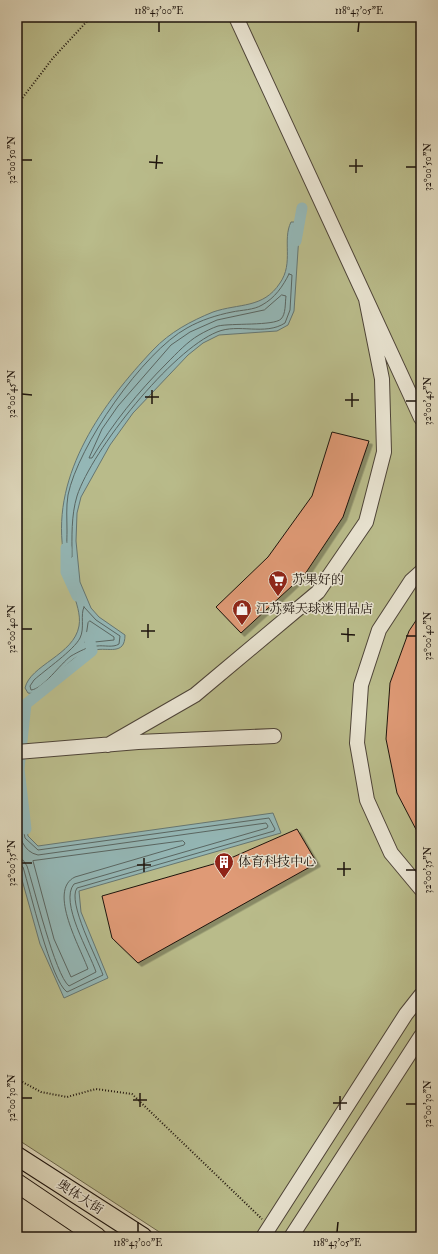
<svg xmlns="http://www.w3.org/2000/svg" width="438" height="1254" viewBox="0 0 438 1254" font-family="'IM FELL Double Pica','Noto Serif SC',serif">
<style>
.green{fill:#b9bb8a;stroke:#6c684c}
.water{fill:#94b7b6;stroke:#657672}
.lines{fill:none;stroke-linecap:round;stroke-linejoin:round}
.shore{stroke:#596662;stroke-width:1}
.canal{stroke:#94b7b6;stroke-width:11}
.building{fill:#df9a76;stroke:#1e140d;filter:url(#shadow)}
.minor-casing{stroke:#4e4438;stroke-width:16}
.major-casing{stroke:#1e140d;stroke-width:20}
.path{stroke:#1e140d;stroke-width:2;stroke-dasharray:1 2;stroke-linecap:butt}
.minor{stroke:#e9e4d2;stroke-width:14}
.major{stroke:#ddd6ba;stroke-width:18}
.ticks{fill:none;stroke:#1e140d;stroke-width:1.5}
.labels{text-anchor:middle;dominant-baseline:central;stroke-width:3;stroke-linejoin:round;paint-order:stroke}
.poi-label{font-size:13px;fill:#1e140d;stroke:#e9e4d2;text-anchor:start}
.street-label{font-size:13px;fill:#1e140d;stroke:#e9e4d2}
.neatline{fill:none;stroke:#1e140d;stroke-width:1.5}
.ticks-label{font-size:10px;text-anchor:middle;fill:#1e140d}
</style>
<defs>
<filter id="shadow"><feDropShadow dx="3.5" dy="3.5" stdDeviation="0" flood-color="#0004"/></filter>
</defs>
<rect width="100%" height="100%" fill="#ddd6ba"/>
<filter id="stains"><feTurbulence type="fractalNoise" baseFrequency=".005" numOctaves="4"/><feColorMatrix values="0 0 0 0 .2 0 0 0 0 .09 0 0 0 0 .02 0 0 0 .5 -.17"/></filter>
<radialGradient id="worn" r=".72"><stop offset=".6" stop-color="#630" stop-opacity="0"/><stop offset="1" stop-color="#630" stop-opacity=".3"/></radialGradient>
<path class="green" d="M17,17H421V1237H167L17,1139Z"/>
<path class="water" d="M291,222H295L299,227V235L294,311L288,325L277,331L219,335L203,343L188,355L133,413L110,445L81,497L77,513L76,541L80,582L91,608L99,617L125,635C125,656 108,647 95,650C88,651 81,655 75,658C62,666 43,697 28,693L25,688C30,665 74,655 79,626C81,614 76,603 73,591C68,578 65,564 63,550C52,473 103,403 153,350C170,332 191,321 213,312C239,303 263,309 280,283C294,263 282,240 291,222Z
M17,775L28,836L38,846L273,813L281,833L79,891L81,912L108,978L64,998L40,944L17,862Z"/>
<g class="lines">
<path class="shore" d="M289,274L292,275L290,310L285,323C265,336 238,323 217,332C172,350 92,450 77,496C71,516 72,537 72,557L69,558C66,550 67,540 67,531C67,519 66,507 68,495C78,446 143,352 187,328C201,320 217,315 232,312C241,310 254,310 262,305C275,298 283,286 289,274Z
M282,295L286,296C285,303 286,314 281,319C274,326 231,323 218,326C212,328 204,332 199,335C187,342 177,353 167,363C138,392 113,423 92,458H89L102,429L118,406L171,345L190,332L217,320L264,310Z
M84,607L96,620L120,636L119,644C113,648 104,645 97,646C89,646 78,652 71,656C60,664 43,689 31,690L30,686L34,680C45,670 74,650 80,638C85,628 80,615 84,607Z
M90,621L114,637V640L85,643L88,623Z
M17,794L25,838L38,850L269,818L275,829L274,831L77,888C67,902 97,958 103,975L67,992C51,981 30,890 23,867L17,864
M17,823C19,836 23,852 38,855L266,823L268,826L267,828L74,884C59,902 90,953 96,972L69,986C55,975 34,887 27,866L23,860L17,859
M183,841L185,843L184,845L75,877C47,890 81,949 88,969L71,977L54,939L33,861Z"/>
<path class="canal" d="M296,241L302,208
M66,548V572L77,596
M26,829L19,769L26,704L92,651L89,637"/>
</g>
<path class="building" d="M332,432L369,441L343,517L305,574L241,633L216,607L268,557L312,496Z
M421,613V839L397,793L386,739L390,683L409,631Z
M297,829L317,863L138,963L112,938L102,896L224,861Z"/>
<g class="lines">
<defs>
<path id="minor" d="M236,17L421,418
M421,572L411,581L379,630L361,685L357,743L367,800L391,853L421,889
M108,745L195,695L318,592L366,522L384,452L382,379L366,299
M17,752L138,742L274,736
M263,1237L406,1014L421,995
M291,1237L421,1036"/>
<path id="major" d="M17,1156L143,1237
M17,1183L97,1237"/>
</defs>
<use href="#minor" class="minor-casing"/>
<use href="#major" class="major-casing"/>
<path class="path" d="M17,105L53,58L91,17
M17,1079L41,1092L67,1097L96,1089L132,1094L262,1219"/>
<use href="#minor" class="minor"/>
<use href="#major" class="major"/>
</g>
<path class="ticks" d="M159,32V22M358,32L359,22M22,160H32M149,162L163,163M349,166H363M406,167H416M156,169L157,155M356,173V159M22,394L32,395M145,397H159M345,400H359M406,401H416M152,404V390M352,407V393M22,629H32M141,631H155M341,634L355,635M406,636H416M148,638V624M348,642V628M22,863H32M137,865H151M337,869H351M406,870H416M144,872V858M344,876V862M22,1098H32M133,1100H147M333,1103H347M406,1104H416M140,1107V1093M340,1110V1096M138,1232V1222M337,1232L338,1222"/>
<defs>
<symbol id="supermarket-pin" viewBox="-11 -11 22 30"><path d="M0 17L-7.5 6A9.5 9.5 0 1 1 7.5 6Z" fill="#8f2418" stroke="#e9e4d2"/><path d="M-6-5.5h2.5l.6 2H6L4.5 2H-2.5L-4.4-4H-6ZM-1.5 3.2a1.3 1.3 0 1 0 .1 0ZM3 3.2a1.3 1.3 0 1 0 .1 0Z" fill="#fff"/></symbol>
<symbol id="shop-pin" viewBox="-11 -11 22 30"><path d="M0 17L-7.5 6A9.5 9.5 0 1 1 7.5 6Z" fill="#8f2418" stroke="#e9e4d2"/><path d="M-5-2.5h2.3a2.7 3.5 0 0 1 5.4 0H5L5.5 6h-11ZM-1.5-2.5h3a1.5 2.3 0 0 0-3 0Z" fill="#fff"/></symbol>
<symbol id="building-pin" viewBox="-11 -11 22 30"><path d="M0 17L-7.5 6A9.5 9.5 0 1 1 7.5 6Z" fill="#8f2418" stroke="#e9e4d2"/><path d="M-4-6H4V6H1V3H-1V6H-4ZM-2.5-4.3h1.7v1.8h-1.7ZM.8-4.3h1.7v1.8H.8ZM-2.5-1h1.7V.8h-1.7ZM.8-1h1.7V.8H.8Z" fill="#fff"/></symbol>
</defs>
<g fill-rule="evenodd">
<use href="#supermarket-pin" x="267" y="569" width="22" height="30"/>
<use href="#shop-pin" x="231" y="598" width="22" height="30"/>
<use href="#building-pin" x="213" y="851" width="22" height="30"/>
</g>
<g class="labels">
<g class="poi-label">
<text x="292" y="580">苏果好的</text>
<text x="256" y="609">江苏舜天球迷用品店</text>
<text x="238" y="862">体育科技中心</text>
</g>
<g class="street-label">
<text transform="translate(80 1197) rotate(33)">奥体大街</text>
</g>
</g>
<rect width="438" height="1254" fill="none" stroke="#ddd6ba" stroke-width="44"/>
<rect x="22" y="22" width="394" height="1210" class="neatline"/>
<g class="ticks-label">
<text x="159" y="14">118°43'00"E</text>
<text x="359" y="14">118°43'05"E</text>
<text transform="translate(11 160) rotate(-90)" y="4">32°00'50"N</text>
<text transform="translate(427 167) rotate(-90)" y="4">32°00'50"N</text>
<text transform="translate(11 394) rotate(-90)" y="4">32°00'45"N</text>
<text transform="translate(427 401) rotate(-90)" y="4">32°00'45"N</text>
<text transform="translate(11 629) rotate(-90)" y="4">32°00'40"N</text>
<text transform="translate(427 636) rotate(-90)" y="4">32°00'40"N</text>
<text transform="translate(11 863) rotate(-90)" y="4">32°00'35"N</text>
<text transform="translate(427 870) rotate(-90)" y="4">32°00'35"N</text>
<text transform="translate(11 1098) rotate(-90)" y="4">32°00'30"N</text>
<text transform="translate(427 1104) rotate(-90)" y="4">32°00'30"N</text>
<text x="138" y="1246">118°43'00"E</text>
<text x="337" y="1246">118°43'05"E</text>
</g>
<rect width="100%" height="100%" filter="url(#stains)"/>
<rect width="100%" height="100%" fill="url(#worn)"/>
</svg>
